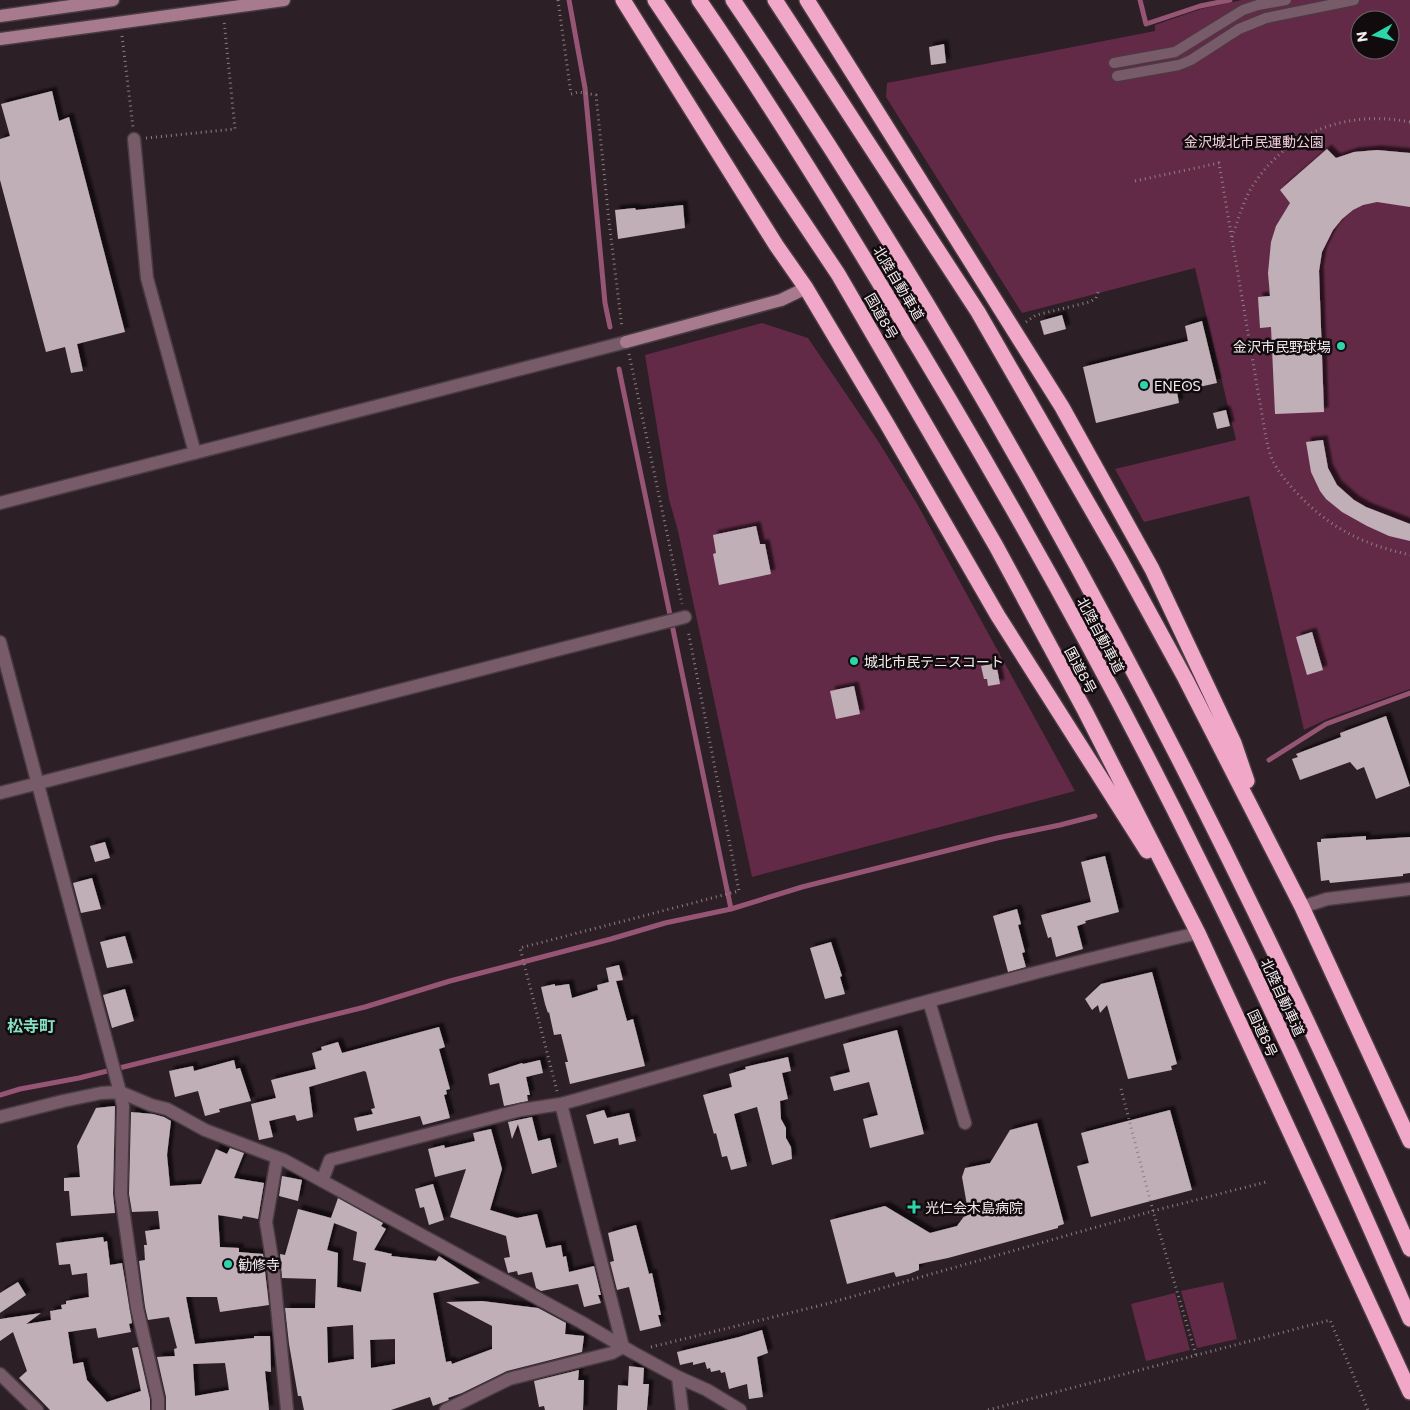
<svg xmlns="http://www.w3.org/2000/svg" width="1410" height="1410" viewBox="0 0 1410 1410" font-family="Commissioner,'Noto Sans JP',sans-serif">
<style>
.green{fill:#632a47;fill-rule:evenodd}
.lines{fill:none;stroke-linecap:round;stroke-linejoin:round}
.stream{stroke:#965574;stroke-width:5}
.building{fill:#c1afb7;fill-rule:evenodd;filter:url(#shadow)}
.lane-casing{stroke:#483c41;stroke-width:12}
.street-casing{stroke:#483c41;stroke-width:15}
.secondary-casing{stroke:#483c41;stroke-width:15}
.highway-casing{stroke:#483c41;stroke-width:18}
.path{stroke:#8c8085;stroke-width:3;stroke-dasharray:1 4;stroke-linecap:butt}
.lane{stroke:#785b68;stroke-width:10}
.street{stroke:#785b68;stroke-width:12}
.secondary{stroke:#a87a8e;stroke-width:12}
.highway{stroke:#f0a7c8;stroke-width:15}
.poi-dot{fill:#2dd5ab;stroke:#110b0e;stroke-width:2}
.labels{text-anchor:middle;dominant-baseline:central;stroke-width:5;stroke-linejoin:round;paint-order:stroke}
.park-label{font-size:14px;fill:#f5cdde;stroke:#110b0e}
.street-label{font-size:14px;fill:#f5ecf0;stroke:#110b0e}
.poi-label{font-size:14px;fill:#f5ecf0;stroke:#110b0e;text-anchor:start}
.quarter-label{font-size:16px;font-weight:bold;fill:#85e3c4;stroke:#110b0e}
</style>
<defs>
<filter id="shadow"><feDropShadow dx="4.5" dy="-4.5" stdDeviation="1" flood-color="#0009"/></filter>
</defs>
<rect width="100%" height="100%" fill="#2c1f25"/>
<path class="green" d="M1242,0H1410V689L1327,719L1304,730L1249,496L1144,522L1115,469L1236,440L1195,268L1022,313L886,97L887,83L1155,31V25L1201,9ZM1360,20H1390V50H1360Z
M762,323L808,338L878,441L916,502L1075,791L752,877L678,531L669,499L645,355Z
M1223,1282L1237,1339L1197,1348L1181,1291Z
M1175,1293L1190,1350L1146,1361L1131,1304Z"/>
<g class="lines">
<path class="stream" d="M569,0L585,88L605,303L610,327
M1140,0L1146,24L1200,6L1230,0
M619,369L731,909
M1269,760L1326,724L1410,693
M0,1095L20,1089L79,1078L365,1007L450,981L611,939L665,923L731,909L802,887L997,838L1060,825L1095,816"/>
</g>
<path class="building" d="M944,44L946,63L931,65L929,47Z
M52,91L59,121L69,117L125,332L77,344L83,371L71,373L65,347L46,352L0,180V139L10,136L1,104Z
M1327,149L1336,158L1354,152L1377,150L1410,153V207L1377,202L1363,205L1353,210L1342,219L1333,230L1322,252L1319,271L1324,412L1275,414L1271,327L1260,328L1258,297L1270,296L1268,273L1271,242L1276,226L1290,203L1280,190Z
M683,205L685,228L618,239L615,210L635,208L636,210Z
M1062,315L1066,329L1044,335L1040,321Z
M1202,321L1217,383L1177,392L1179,403L1096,423L1083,367L1188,341L1185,326Z
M1226,410L1230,426L1217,429L1213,413Z
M1323,440L1328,468L1337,485L1354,500L1366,507L1410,524V541L1389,536L1367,526L1342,512L1326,499L1320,491L1311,472L1306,442Z
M756,526L760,544H765L771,574L719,585L713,554L716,553L713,535Z
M1312,632L1323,670L1307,675L1296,637Z
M996,663L1000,684L988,686L987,679H984L981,666Z
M854,686L860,714L836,719L830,691Z
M1386,716L1410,786L1376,799L1364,767L1357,770L1350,762L1300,780L1292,759L1298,757L1296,754L1341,737L1340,733Z
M1366,836V840L1410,837V873L1403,874V876L1330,883L1329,880L1321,881L1317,842H1321V839Z
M105,842L110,858L95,862L90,846Z
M1105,856L1119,912L1085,921L1086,923L1077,926L1083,949L1056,957L1051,937L1048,938L1041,915L1091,902L1081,862Z
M92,878L101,909L81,913L73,883Z
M1017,909L1021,924L1018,925L1025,952L1022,953L1026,967L1008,972L993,916Z
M125,936L133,963L107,968L100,942Z
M831,942L842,976L840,977L845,994L825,999L810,948Z
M619,965L623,980L616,981L627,1021L633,1019L645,1066L570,1084L565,1062H568L561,1034L554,1035L549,1012L548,1013L545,1004L541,987L555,984V986L569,984L572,998L598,990L597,985L609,982L606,968Z
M1152,972L1177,1064L1171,1066L1172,1070L1128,1079L1107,1005L1100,1013L1098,1005L1092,1010L1085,999L1101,984Z
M125,989L134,1021L112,1028L103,995Z
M439,1027L445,1047L439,1049L450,1089L446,1090L447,1094L444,1095L450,1118L423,1125L420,1116L357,1131L354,1118L373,1114L371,1109L375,1108L366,1072L364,1071L309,1087L313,1117L297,1121L295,1115L269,1121L273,1137L259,1140L251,1104L276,1098L271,1080L316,1069L312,1053L322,1050L321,1047L338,1042L342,1053Z
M897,1030L924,1134L870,1148L863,1119L878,1115L869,1082L834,1091L830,1077L850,1072L843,1044Z
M788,1057L791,1071L782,1073L788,1099L780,1101L781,1119L786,1128V1138L791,1147L792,1159L772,1165L757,1107L734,1114L747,1166L731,1170L727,1156L722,1157L716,1133L714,1134L703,1095L732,1087L729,1074L746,1069L745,1067Z
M234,1060L236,1069L240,1068L251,1101L219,1109L220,1112L205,1116L198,1091L175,1097L169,1071L193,1066L194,1071Z
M540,1060L543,1073L526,1077L530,1095H527L528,1101L504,1106L499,1083L490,1085L488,1074L522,1063L523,1064Z
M115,1106L113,1194L115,1213L71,1216L69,1191H64V1178L80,1177L77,1146L96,1108Z
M604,1110L607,1118L629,1113L636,1141L619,1145L618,1138L594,1144L586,1115Z
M1170,1110L1192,1190L1091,1217L1077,1166L1089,1163L1081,1133Z
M131,1112L153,1114L164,1117L171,1121L167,1155L170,1186L201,1184L216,1149L227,1154L230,1148L244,1153L234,1178L264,1183L258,1219L243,1216L242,1219L218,1215L220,1247L239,1248V1252L263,1254L269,1305L220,1312L217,1297H186L195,1344L254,1338V1336H270L271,1372L265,1371L269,1410H166V1397L157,1357L175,1356L174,1349L177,1348L169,1317L148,1320L145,1307L139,1261L145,1260L144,1245H147L145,1231L160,1229L158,1211L132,1212L129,1194ZM225,1363L229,1390L195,1396L193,1364Z
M532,1117L538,1141L550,1138L557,1167L532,1174L518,1124L512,1139L508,1122Z
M1037,1123L1064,1224L1058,1226V1228L948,1258L919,1264V1270L909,1274L896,1277L894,1272L847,1284L830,1220L885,1206L930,1233L957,1226L968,1211L962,1177L965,1168L990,1163L1010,1130Z
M491,1129L502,1169L490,1210L517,1218L537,1214L546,1248L561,1245L563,1257L566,1256L569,1272L594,1266L601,1295H598L601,1303L584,1307L578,1284L541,1291L536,1288L532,1272L518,1275L517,1271L508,1273L504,1258L510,1257L506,1236L450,1217L466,1169L435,1177L428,1149L444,1145L445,1148L475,1141L473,1133Z
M282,1176L302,1180L298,1201L279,1196Z
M433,1184L444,1220L429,1225L424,1207L420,1208L415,1189Z
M338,1198L383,1223L381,1226L386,1229L374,1250L392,1254L391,1256L436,1261L439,1256L480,1283L433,1293L446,1362L451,1361L452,1364L492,1349V1326L446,1302L482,1301L538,1308L566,1323L565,1334L584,1336L582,1352L507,1371L462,1393L448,1398L449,1400L433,1406L430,1397L391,1410H304L301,1396H298L289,1344L285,1308H315L316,1279L282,1278L280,1254L285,1255L298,1209L331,1218ZM334,1223L357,1232L353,1260L366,1263L361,1292L337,1287L338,1253L327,1250ZM353,1325L354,1359L328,1363L327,1327ZM395,1339V1364L371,1368L370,1340Z
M636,1225L649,1274L652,1273L661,1315H658L661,1326L640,1331L629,1287L617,1290L610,1262L614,1261L608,1233Z
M103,1237L104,1242L107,1241L110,1265L122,1263L132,1323L129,1324L131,1332L98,1338L96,1328L68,1332L73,1364L83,1362L87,1380L107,1402L141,1391L132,1348L138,1347L150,1400V1410H50L19,1378L27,1371L13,1332L0,1341V1319L41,1313L26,1324L51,1320L50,1311L62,1309L61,1305L66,1304V1301L89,1297L87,1273L72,1275L70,1264L59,1265L56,1243Z
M18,1282L26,1295L0,1313V1293Z
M762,1330L768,1353L757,1357L763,1397L749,1399L747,1384L729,1389L725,1372L721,1373L720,1370L711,1372L710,1368L707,1369L705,1362L693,1365V1362L680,1365L677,1352L739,1337Z
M629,1366L644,1368L643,1384H649L647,1410H617L618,1385L628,1386Z
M579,1370L578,1380H584L583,1410H545L544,1406L539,1407L534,1381Z"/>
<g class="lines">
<defs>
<path id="lane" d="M1114,63L1175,52L1243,10L1258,5L1286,0
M1117,76L1179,65L1191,60L1239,29L1266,18L1354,0"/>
<path id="street" d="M134,139L147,278L195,453
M0,503L626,342
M0,642L120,1092L123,1106L121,1194L137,1308L158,1399V1410
M0,793L685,617
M1302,907L1327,899L1410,889
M929,1001L965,1123
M0,1117L63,1101L101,1093L120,1092L151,1105L167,1109L205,1130L284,1160L581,1322L632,1352L678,1377L707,1390L740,1410
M277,1158L266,1222L273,1265L287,1410
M322,1181L330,1160L521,1110L561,1104
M623,1347L561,1104C772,1045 984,982 1198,933
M0,1374L37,1410
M678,1377L682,1410
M446,1410L509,1379L612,1353L623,1347"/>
<path id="secondary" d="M0,16L113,0
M0,39L284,0
M626,342L781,300L806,288"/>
<path id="highway" d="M623,0L776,245L806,288L887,424L998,616L1147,851
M655,0L838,274L996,546L1085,711L1198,933L1410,1392
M699,0C766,97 828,198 889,299C1000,481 1105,668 1199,860C1274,1011 1343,1165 1410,1319
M733,0C1000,393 1220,814 1410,1249
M775,0L978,312L1120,559L1185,678L1302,907L1410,1141
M807,0L1062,407L1152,569L1234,743L1247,781"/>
</defs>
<use href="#lane" class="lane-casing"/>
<use href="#street" class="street-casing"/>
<use href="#secondary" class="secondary-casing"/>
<use href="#highway" class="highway-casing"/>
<path class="path" d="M558,0L571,94L578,92L596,95L609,221L622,328
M122,36L133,127
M146,138L235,129L224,21
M1135,181L1219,163L1266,438C1268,446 1270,456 1274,463C1279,473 1287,482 1295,491C1329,528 1362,544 1410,555
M1232,237C1239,218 1244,197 1256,181C1291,130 1350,110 1410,122
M1026,322L1036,315L1090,302L1096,298L1099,290
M629,354L682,604
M1121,1089L1153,1211L1196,1355
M557,1091L520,948L739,891L688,630
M651,1347L826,1304L1153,1211L1266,1182
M988,1410L1330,1320L1368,1410"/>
<use href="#lane" class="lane"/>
<use href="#street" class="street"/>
<use href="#secondary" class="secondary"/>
<use href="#highway" class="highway"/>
</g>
<g class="poi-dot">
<circle cx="1341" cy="346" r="5"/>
<circle cx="1144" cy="385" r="5"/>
<circle cx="854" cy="661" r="5"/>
<path d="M911.5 1199.5h5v5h5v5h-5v5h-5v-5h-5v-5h5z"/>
<circle cx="228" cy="1264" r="5"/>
</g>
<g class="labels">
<g class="park-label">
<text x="1254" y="141">金沢城北市民運動公園</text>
</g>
<g class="street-label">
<text transform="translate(899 283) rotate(59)">北陸自動車道</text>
<text transform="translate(882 316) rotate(60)">国道8号</text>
<text transform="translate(1101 635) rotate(62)">北陸自動車道</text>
<text transform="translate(1081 670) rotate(62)">国道8号</text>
<text transform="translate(1283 997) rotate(65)">北陸自動車道</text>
<text transform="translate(1263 1033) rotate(65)">国道8号</text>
</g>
<g class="poi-label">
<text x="1331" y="346" text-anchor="end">金沢市民野球場</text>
<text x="1154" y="385">ENEOS</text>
<text x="864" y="661">城北市民テニスコート</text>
<text x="925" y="1207">光仁会木島病院</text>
<text x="238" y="1264">勧修寺</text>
</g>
<g class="quarter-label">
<text x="31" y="1025">松寺町</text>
</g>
</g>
<g transform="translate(1375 35) rotate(262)"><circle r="24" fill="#110b0e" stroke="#6c6568"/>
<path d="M0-4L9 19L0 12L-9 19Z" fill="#2dd5ab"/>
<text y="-8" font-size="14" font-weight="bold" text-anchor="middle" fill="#f5ecf0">N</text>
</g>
</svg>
